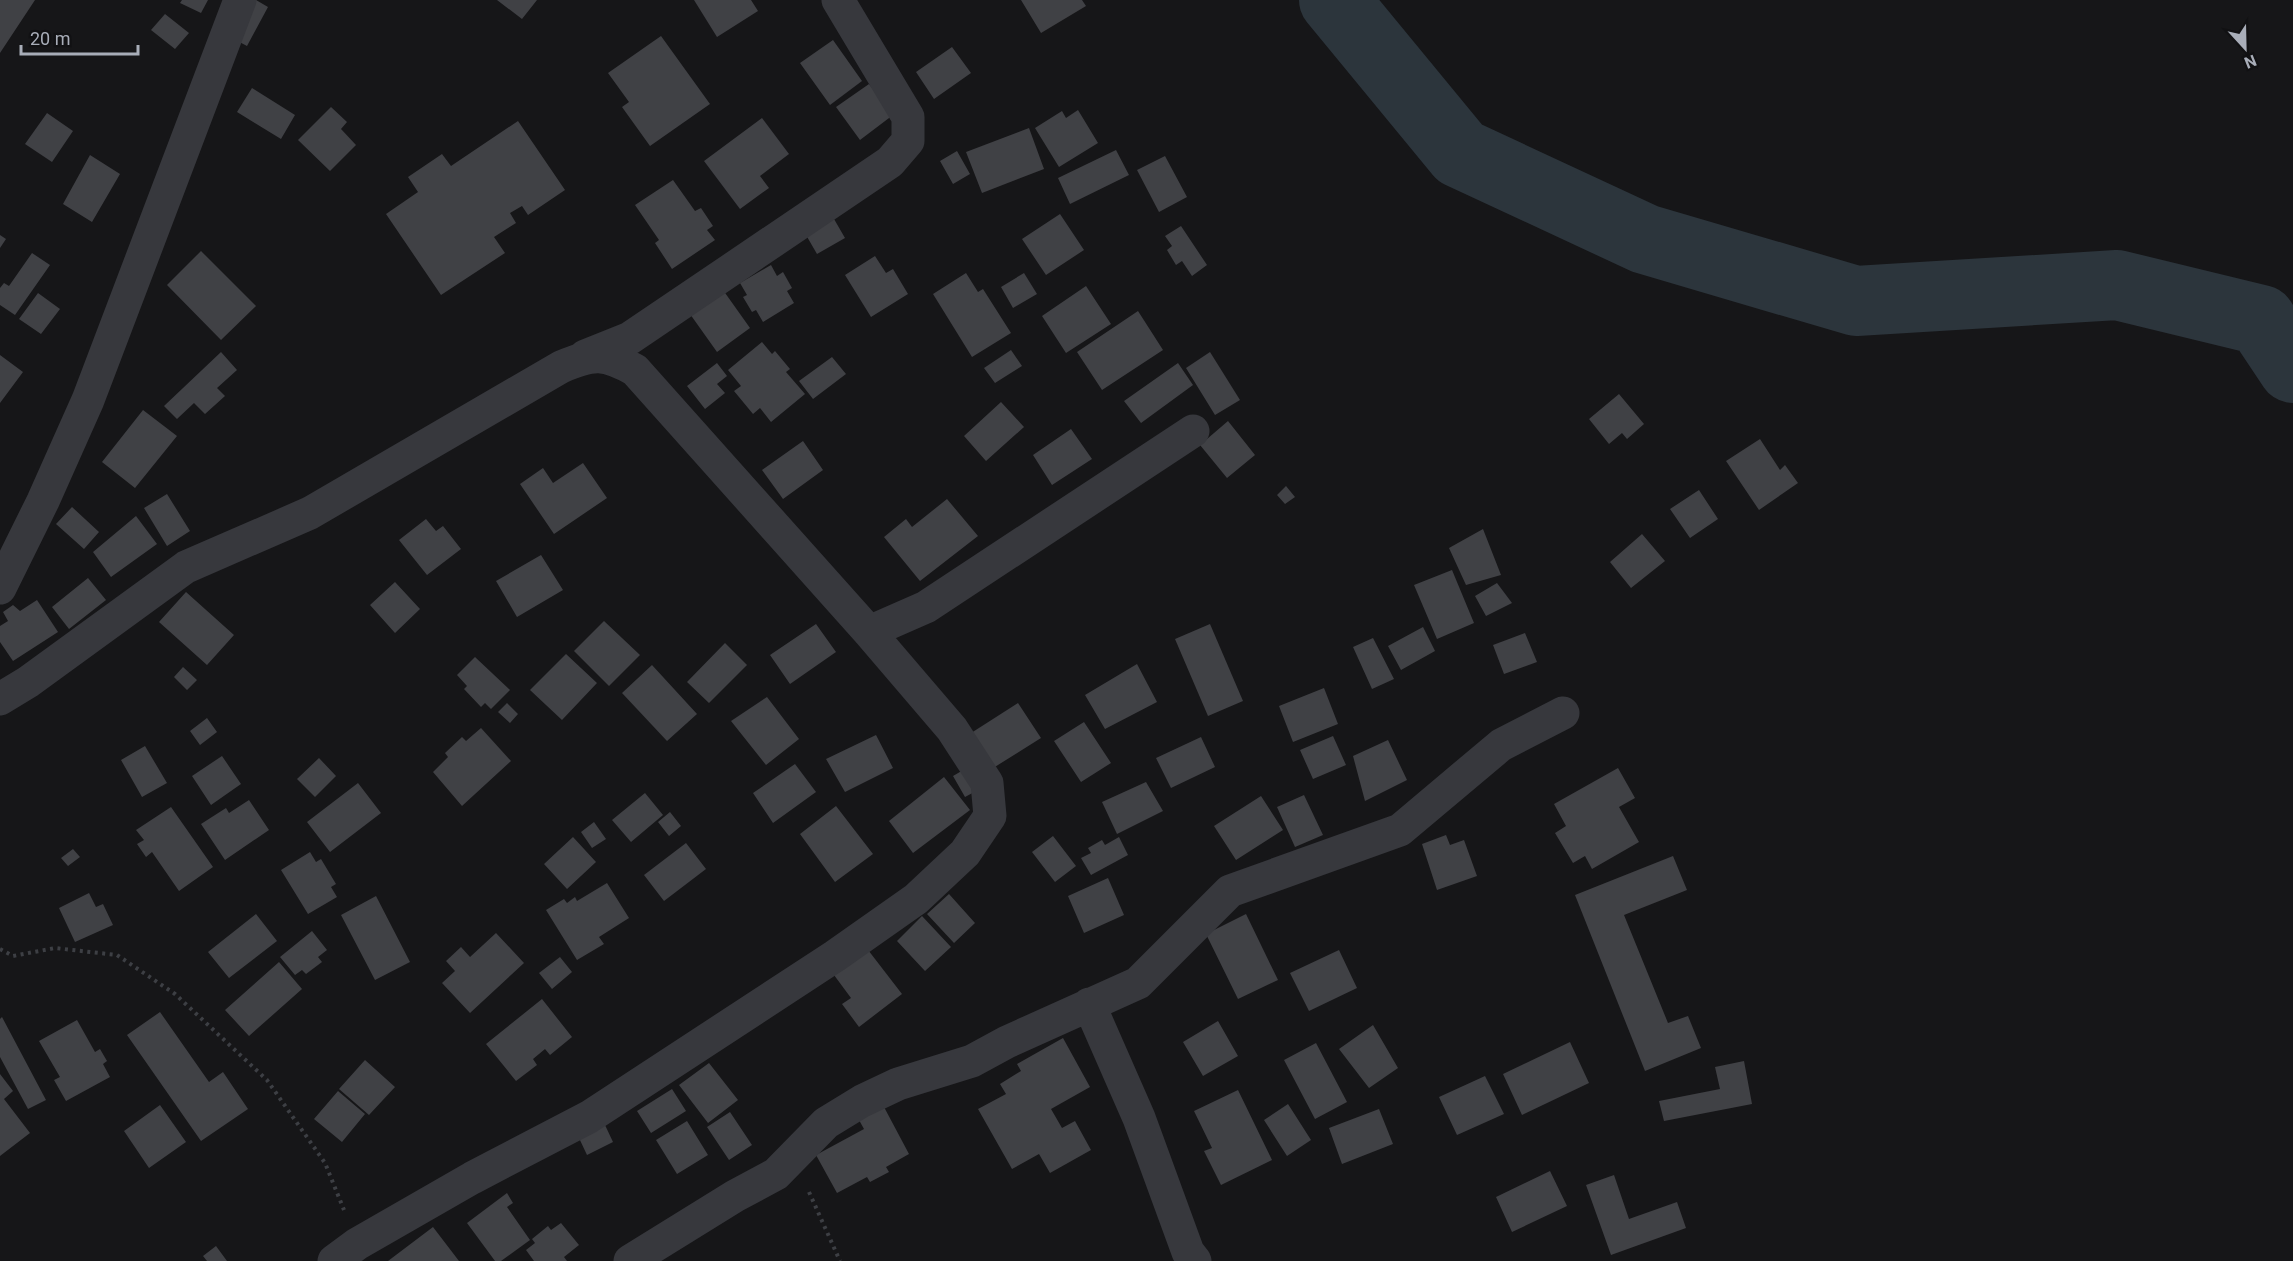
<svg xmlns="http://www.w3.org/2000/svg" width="2293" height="1261" viewBox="0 0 2293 1261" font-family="Roboto,sans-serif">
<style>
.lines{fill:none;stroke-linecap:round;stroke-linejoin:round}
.river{stroke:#2c353c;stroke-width:70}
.building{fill:#404145}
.path{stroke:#3d3f44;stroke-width:4;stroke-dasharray:3 4.5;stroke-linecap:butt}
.minor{stroke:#37383d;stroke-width:33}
</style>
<rect width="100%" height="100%" fill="#161618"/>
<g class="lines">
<path class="river" d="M1334,0L1460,153L1645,239L1856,301L2117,285L2261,320L2293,368"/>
</g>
<path class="building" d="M0,0H35L0,53Z
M182,0H208L201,13L180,3Z
M256,0L268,7L247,46L228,36Z
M497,0H537L522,19Z
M694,0H751L758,11L717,37Z
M1021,0H1082L1086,6L1041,33Z
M165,14L189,33L175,49L151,30Z
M661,36L710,104L650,146L622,107L629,102L608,73Z
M833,40L862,81L830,105L800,63Z
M952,47L971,73L934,99L916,72Z
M869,84L893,115L860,140L836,107Z
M252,88L295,115L281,139L237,112Z
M331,107L347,122L341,129L356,145L330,171L298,140Z
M1078,110L1098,143L1059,167L1035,128L1062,111L1066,118Z
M47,113L73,131L52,162L25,144Z
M762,118L789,154L760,176L769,188L740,209L704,161Z
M518,121L565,190L528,215L522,206L510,213L516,223L494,237L505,253L441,295L386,214L418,192L408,177L442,154L451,166Z
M1029,128L1044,169L982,193L966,152Z
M1116,150L1129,175L1070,204L1058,178Z
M957,151L970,174L953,184L940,161Z
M90,155L120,174L92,222L63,204Z
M1165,156L1187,197L1159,212L1137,170Z
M673,180L695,211L701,208L713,226L707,230L715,240L672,269L655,243L659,240L635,205Z
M1060,214L1084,250L1046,275L1022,239Z
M834,219L845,238L817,254L806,235Z
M1181,226L1207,265L1192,276L1182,261L1176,265L1167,250L1172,246L1165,236Z
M0,235L6,239L0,248Z
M201,251L256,306L221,340L167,285Z
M32,253L50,265L15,315L0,305V288L4,283L9,286Z
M875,256L886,273L893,269L908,294L871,317L845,275Z
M771,265L777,276L783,272L792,288L787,291L794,303L763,322L756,310L752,312L743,297L747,295L740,283Z
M966,273L978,292L983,289L1011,333L972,357L933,294Z
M1024,273L1037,294L1013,308L1001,287Z
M1086,286L1111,324L1066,353L1042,316Z
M723,290L750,328L717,352L690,314Z
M38,293L60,309L41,334L19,319Z
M1138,311L1163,350L1102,390L1077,352Z
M762,342L772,354L775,351L790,369L786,372L805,394L771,422L760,408L753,414L734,391L741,386L728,370Z
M1011,350L1022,366L995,383L984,368Z
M221,352L237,370L217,388L225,396L205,414L194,403L177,419L164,406Z
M1210,352L1240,400L1215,415L1186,368Z
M0,355L23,372L0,403Z
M832,357L846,374L813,399L799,381Z
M717,363L727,376L717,384L725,393L705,409L687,386Z
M1178,363L1193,385L1141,423L1124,401Z
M1619,394L1644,424L1627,439L1622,433L1609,444L1589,419Z
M1001,402L1024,427L986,461L964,436Z
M143,410L177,436L135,488L102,462Z
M1228,421L1255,455L1227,478L1200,445Z
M1071,429L1092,459L1052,485L1033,455Z
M1760,439L1780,470L1785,465L1798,483L1759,510L1726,461Z
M803,441L823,470L783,499L762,470Z
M583,463L607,498L554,534L520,484L543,468L553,483Z
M1286,486L1295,497L1285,504L1277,495Z
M1699,490L1718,519L1690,538L1670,509Z
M167,494L190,531L167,546L144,508Z
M947,499L978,536L920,581L884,537L906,519L912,527Z
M72,507L99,532L84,549L56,524Z
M136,516L157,544L111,577L93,552Z
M426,519L436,531L443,526L461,549L427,575L399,540Z
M1483,529L1501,575L1466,585L1449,548Z
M1642,534L1665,561L1631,588L1610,562Z
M541,555L563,590L517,617L496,581Z
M1452,570L1474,623L1437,639L1414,585Z
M88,578L106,600L69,629L52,607Z
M395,582L420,609L395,633L370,605Z
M1497,583L1512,603L1486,616L1475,596Z
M186,592L234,635L207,665L159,622Z
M37,600L58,632L13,661L0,642V626L8,621L3,612L13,605L20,611Z
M604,621L640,655L609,686L574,651Z
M816,624L836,652L790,684L770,655Z
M1210,624L1243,701L1208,716L1175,639Z
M1423,627L1435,651L1401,670L1388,646Z
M1525,633L1537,662L1504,674L1493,645Z
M1373,638L1394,679L1372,689L1353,647Z
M725,643L747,665L709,703L687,682Z
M566,654L597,683L562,720L530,690Z
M475,657L510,690L491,709L485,703L481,707L464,689L467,686L457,675Z
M1137,664L1157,702L1105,729L1085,695Z
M652,665L697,714L667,741L622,693Z
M183,667L197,680L187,690L174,677Z
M1324,688L1338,724L1293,742L1279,706Z
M767,697L799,739L766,765L731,721Z
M507,703L518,714L510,723L498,712Z
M1018,703L1041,738L990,770L968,735Z
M207,718L217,732L200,745L190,731Z
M1084,722L1111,763L1081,782L1054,741Z
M481,728L511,761L462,806L433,772L448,757L445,753L462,737L466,741Z
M876,735L893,768L845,792L826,759Z
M1333,736L1346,765L1313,779L1300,750Z
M1201,737L1215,767L1171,788L1156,758Z
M1388,740L1407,780L1365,801L1353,756Z
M145,746L167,783L142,797L121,760Z
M222,756L241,784L211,805L192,776Z
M319,758L336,776L315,797L297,779Z
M795,764L816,792L773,823L753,793Z
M1618,768L1635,798L1619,807L1639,842L1592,869L1585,856L1573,863L1555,833L1566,826L1554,804Z
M965,769L978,790L965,797L953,776Z
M944,777L970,810L913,853L889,821Z
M1146,782L1163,811L1117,834L1102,802Z
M358,783L381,813L330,852L307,822Z
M645,793L663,815L631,842L612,820Z
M1304,795L1323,835L1295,847L1277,807Z
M1261,796L1283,830L1236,860L1214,826Z
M249,800L269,830L225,860L201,824L226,808L229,813Z
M836,806L873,854L835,882L800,834Z
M171,807L213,867L179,891L152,852L146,857L137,844L144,840L136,830Z
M670,812L681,826L669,836L658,822Z
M594,822L606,839L592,848L581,832Z
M1446,835L1450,845L1464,840L1477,876L1437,890L1422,844Z
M1053,836L1076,866L1055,882L1032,852Z
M573,837L596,862L567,889L544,864Z
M1119,837L1128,855L1091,875L1081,858L1091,853L1088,848L1102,840L1105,845Z
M686,843L706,869L664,901L644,875Z
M73,849L80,857L68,866L61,858Z
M310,852L316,862L321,859L336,884L331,887L337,897L308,914L281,870Z
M1673,856L1687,890L1624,915L1668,1023L1688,1016L1701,1048L1645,1071L1575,895Z
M1108,878L1124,915L1084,933L1068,896Z
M607,883L629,918L599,937L604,944L577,960L546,910L564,899L567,903L575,897L577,901Z
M89,893L96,907L103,904L113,925L75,942L59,908Z
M949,894L975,923L954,943L927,914Z
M376,896L410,962L375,980L341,915Z
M256,914L277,941L229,978L208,952Z
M1246,914L1278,980L1238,999L1206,934Z
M922,916L951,947L925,971L897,941Z
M312,931L327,950L318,957L322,962L306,974L302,970L295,975L280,957Z
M496,933L524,963L470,1013L442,983L455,971L446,961L461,947L470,957Z
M865,946L902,994L859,1027L842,1004L851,998L831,971Z
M1339,950L1357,988L1309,1011L1290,973Z
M560,957L572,972L552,989L539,973Z
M279,962L302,989L249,1036L225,1010Z
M542,999L572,1037L550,1055L545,1049L533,1059L537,1065L516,1081L486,1044Z
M160,1012L209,1082L223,1072L248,1109L201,1141L127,1035Z
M2,1017L46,1100L28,1109L0,1057V1019Z
M77,1020L95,1052L100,1049L107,1061L103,1064L110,1077L66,1101L54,1080L60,1077L39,1041Z
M1218,1021L1238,1056L1203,1076L1183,1042Z
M1373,1025L1398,1068L1369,1088L1339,1049Z
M1063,1038L1090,1087L1051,1109L1062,1128L1075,1121L1091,1150L1050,1173L1039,1154L1012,1169L978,1109L1006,1094L1000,1084L1021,1071L1017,1064Z
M1570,1042L1589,1083L1522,1115L1503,1074Z
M1316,1043L1347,1102L1315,1119L1284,1060Z
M365,1060L395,1087L369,1115L339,1089Z
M1744,1061L1752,1104L1664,1121L1659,1101L1720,1089L1715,1067Z
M709,1063L738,1100L708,1123L679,1085Z
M0,1074L13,1091L4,1099L30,1133L0,1156Z
M1485,1076L1504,1114L1457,1135L1439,1097Z
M672,1089L686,1111L651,1133L637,1111Z
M1238,1090L1272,1160L1221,1185L1204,1151L1212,1148L1194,1111Z
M338,1091L365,1114L342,1142L314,1119Z
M1288,1104L1311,1140L1287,1156L1264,1120Z
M160,1105L186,1142L149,1168L124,1131Z
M884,1107L909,1154L886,1167L889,1172L870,1182L867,1177L837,1193L816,1155L864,1129L859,1120Z
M1379,1109L1393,1144L1342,1164L1329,1128Z
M730,1112L752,1145L729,1160L707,1127Z
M687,1121L708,1155L677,1174L656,1140Z
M605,1125L613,1142L587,1155L579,1138Z
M1550,1171L1567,1206L1512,1232L1496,1197Z
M1614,1175L1629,1219L1677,1202L1686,1228L1611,1255L1586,1185Z
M507,1193L513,1203L507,1207L530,1240L501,1261H495L467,1223Z
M561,1223L579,1245L564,1257L567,1261H534L526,1250L535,1243L532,1239L548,1226L551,1230Z
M433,1227L459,1261H388Z
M216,1246L227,1261H207L203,1256Z"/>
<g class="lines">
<path class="path" d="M0,949L13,956L55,948L117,955L175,994L267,1080L325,1163L344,1210
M809,1192L840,1261"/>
<path class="minor" d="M585,356L630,338L890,162L908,141V117L838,0
M0,588L43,501L88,400L240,0
M869,632L926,607L1193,431
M0,699L28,682L186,567L310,513L561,367C594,353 604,353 635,370L869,632L952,729L987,783L990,816L965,853L916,899L835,956L589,1117L472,1178L357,1244L334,1261
M1089,1004L1139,1118L1188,1252L1195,1261
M630,1261L735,1196L776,1174L826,1123L862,1101L898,1084L972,1061L1007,1042L1138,983L1230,891L1400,830L1501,745L1563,713"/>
</g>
<g transform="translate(2245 48) rotate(158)" stroke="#111113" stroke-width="4.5" paint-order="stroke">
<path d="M0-4.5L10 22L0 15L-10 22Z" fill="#a8adb8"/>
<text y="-9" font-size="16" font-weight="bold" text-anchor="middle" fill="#a8adb8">N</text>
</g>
<path d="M21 45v9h117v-9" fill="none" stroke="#a8adb8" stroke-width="3"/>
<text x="30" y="45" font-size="18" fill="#a8adb8" stroke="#111113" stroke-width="4.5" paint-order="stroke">20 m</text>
</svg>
